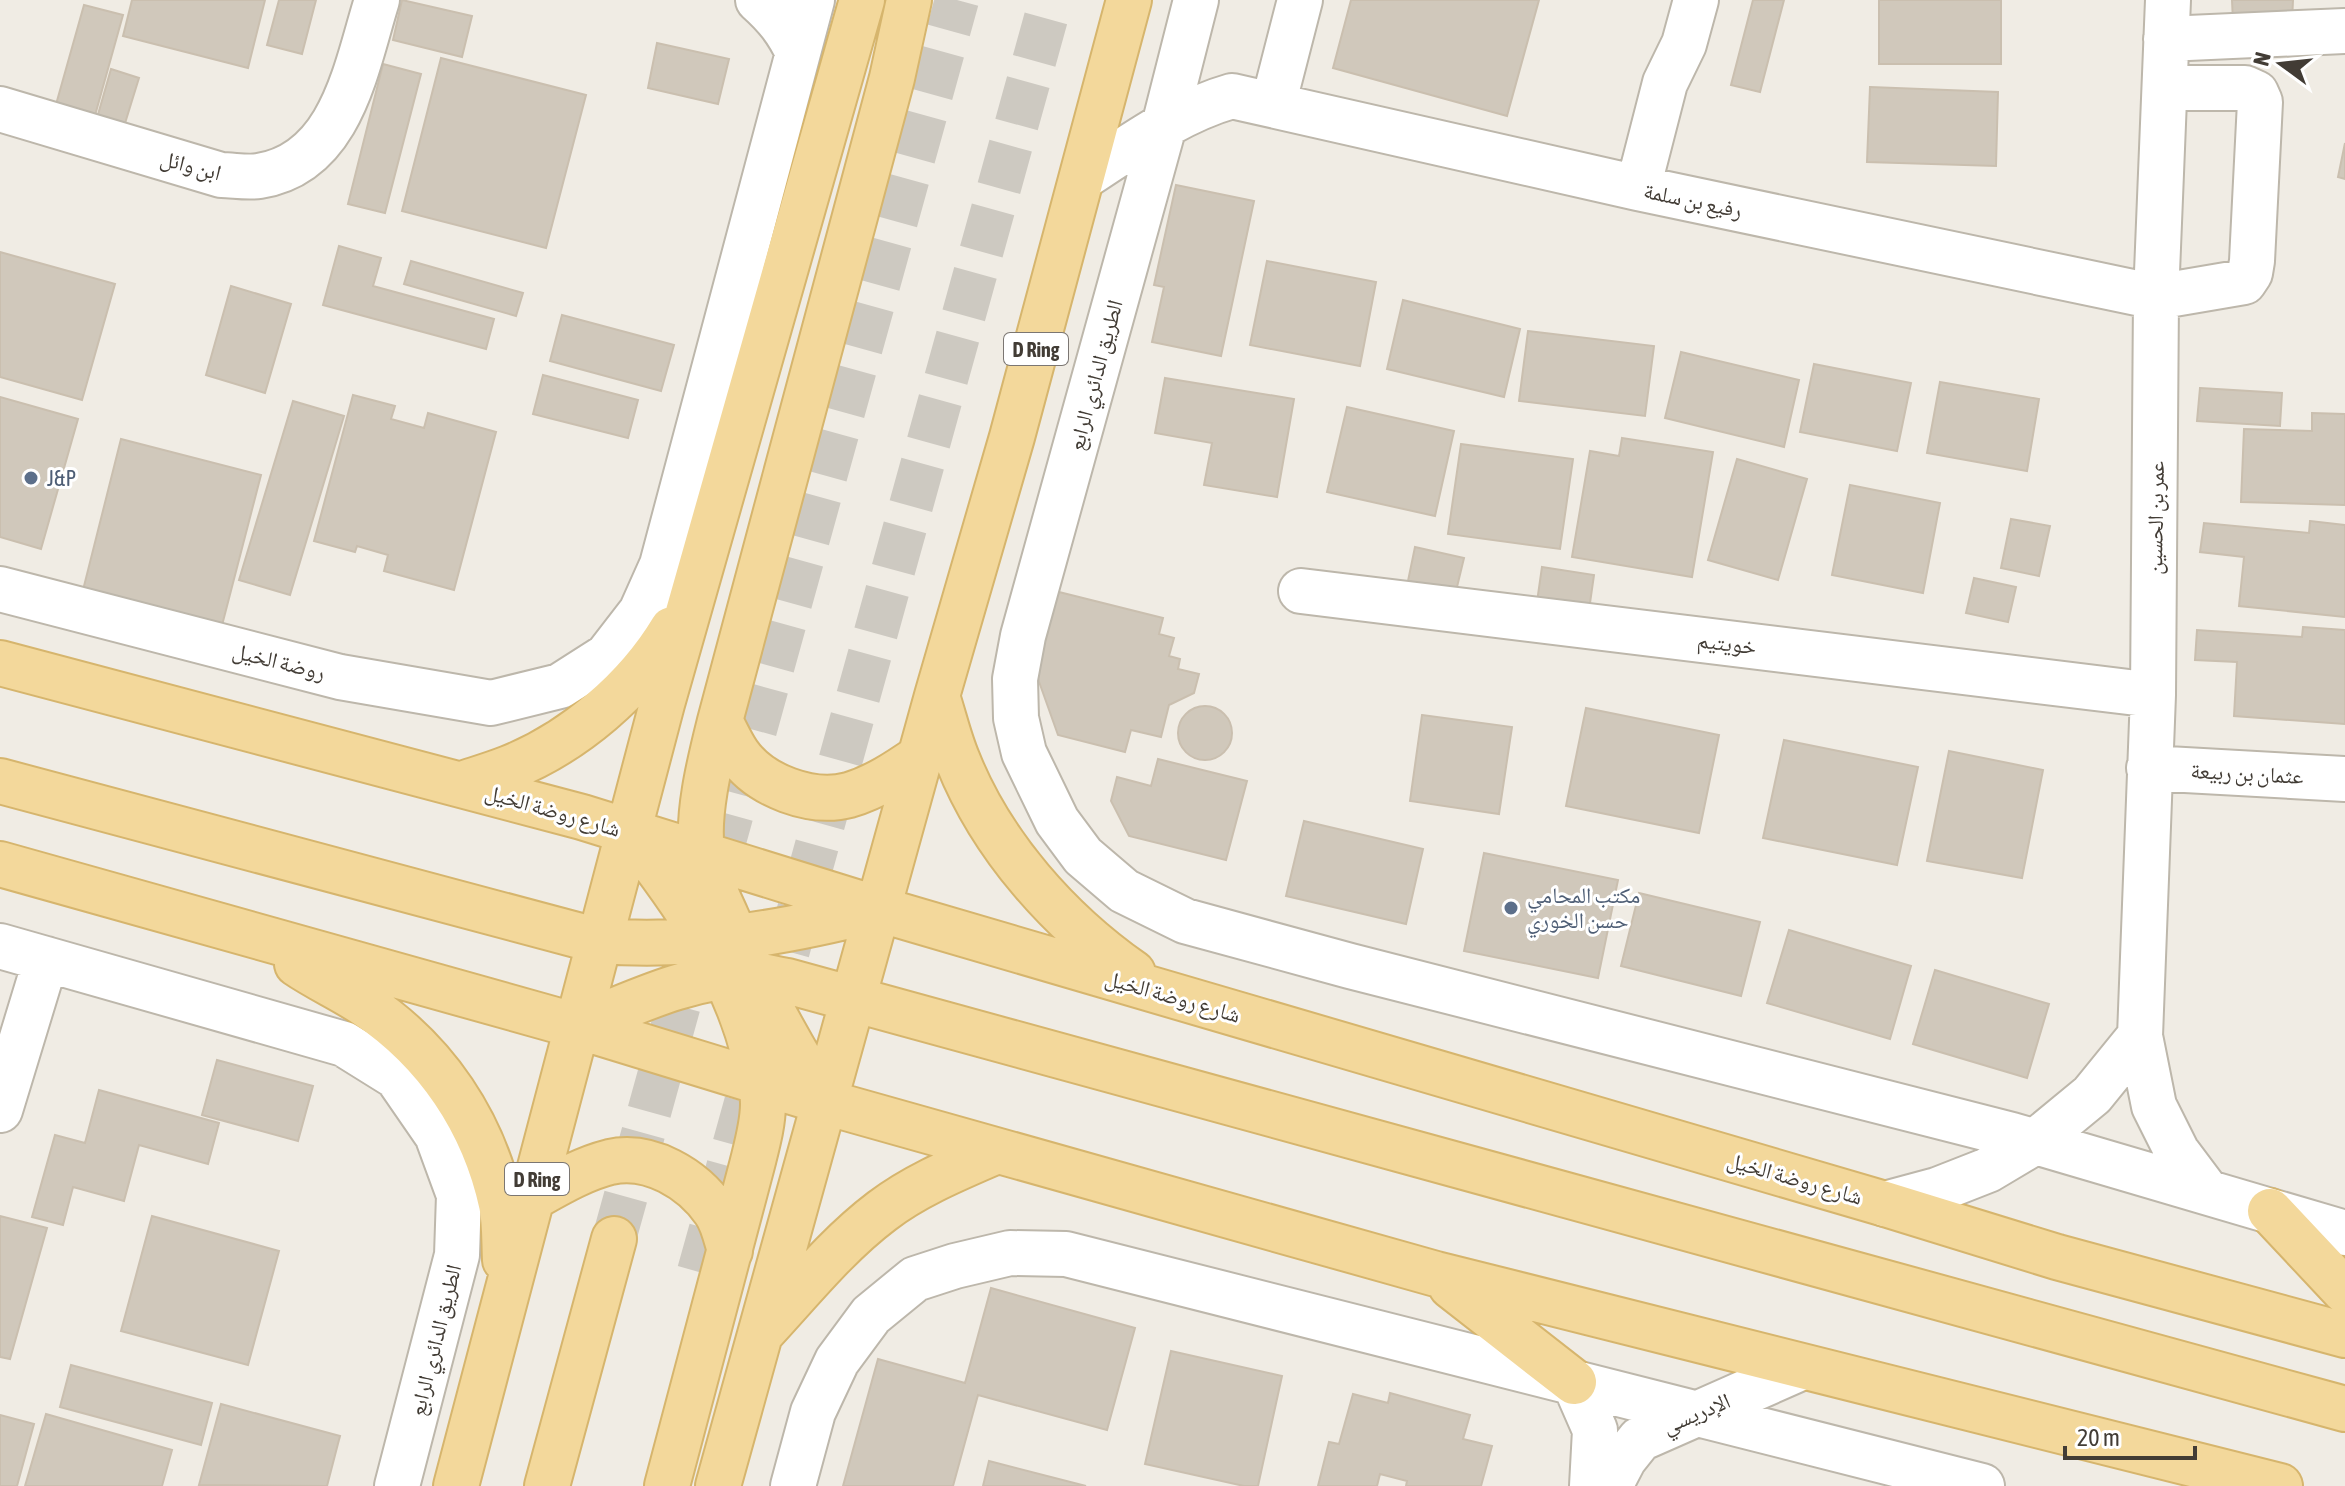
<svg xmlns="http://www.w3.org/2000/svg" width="2345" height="1486" viewBox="0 0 2345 1486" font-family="'Asap Condensed','Noto Naskh Arabic',sans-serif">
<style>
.building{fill:#d0c8bb;stroke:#cabfaf;stroke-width:2}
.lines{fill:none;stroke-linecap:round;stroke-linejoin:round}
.major-tunnel{stroke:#cdc9c1;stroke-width:44;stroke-dasharray:44 22;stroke-linecap:butt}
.minor-casing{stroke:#bdb7ab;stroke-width:48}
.major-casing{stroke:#d6b56d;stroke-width:48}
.minor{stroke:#fff;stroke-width:44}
.major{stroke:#f3d89b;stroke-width:44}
.service-dot{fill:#5c6f8a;stroke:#fff;stroke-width:3}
.labels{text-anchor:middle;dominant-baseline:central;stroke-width:6;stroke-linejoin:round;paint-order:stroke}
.shield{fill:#fff;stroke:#7b7672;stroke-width:2}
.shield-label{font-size:20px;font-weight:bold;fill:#423c35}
.street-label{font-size:22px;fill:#423c35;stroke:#fff}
.service-label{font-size:22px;fill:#4e5e75;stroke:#fff;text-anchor:start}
</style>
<rect width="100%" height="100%" fill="#f0ece4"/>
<path class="building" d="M132,0H265L248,68L123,36Z
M279,0H316L302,54L267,45Z
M402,0L472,16L462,57L393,40Z
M1351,0H1539L1507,116L1333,68Z
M1753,0H1784L1760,92L1731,85Z
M1879,0H2001V64H1879Z
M2232,0H2293L2292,21L2233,22Z
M84,5L123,15L94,119L55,108Z
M657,43L729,59L718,104L648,88Z
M441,58L586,95L546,248L402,211Z
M383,64L421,74L385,213L348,204Z
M111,69L139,78L122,133L95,125Z
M1870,87L1998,92L1996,166L1867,162Z
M2345,143V179L2338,177Z
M1176,185L1254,201L1221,356L1152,342L1164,287L1154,285Z
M339,246L381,258L373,286L494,319L486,349L323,305Z
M0,252L115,284L82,400L0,377Z
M411,261L523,293L516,316L404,284Z
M1267,261L1376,282L1360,366L1250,345Z
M231,286L291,304L265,393L206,375Z
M1403,300L1520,329L1504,397L1387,369Z
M562,315L674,345L661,391L550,361Z
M1528,331L1654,346L1645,416L1519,401Z
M1681,352L1799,380L1784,447L1665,418Z
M1814,364L1911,383L1897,451L1800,432Z
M543,375L638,400L628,438L533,414Z
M1165,378L1294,399L1277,497L1204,485L1212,443L1155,433Z
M1940,382L2039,399L2027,471L1927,453Z
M2200,388L2282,393L2280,426L2197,421Z
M353,395L395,406L391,419L424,428L428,413L496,432L454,590L384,571L388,555L357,546L355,552L314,541Z
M0,397L78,419L41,549L0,537Z
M293,401L344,416L290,595L239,580Z
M1347,407L1454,431L1435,516L1327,492Z
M2312,413L2345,414V505L2241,502L2244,429L2312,431Z
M1622,438L1713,452L1692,577L1572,557L1590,451L1619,456Z
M121,439L261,475L220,633L81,598Z
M1461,444L1573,459L1560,549L1448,534Z
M1737,459L1807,479L1778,580L1708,560Z
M1850,485L1940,503L1923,593L1832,575Z
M2011,519L2050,526L2039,576L2001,568Z
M2310,521L2345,525V617L2239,606L2244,557L2200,552L2204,523L2309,533Z
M1415,547L1464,558L1456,591L1408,581Z
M1542,567L1594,575L1589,610L1537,602Z
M1974,578L2016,587L2008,622L1966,613Z
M1051,590L1163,618L1159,634L1174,638L1169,656L1180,659L1178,669L1199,674L1194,693L1169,705L1161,737L1131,730L1125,752L1058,735L1032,662Z
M2303,627L2345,630V724L2234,716L2237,662L2195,660L2197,630L2302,637Z
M1178 733a27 27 0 1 1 54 0a27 27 0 1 1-54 0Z
M1586,708L1719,735L1699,833L1566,806Z
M1422,715L1512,727L1499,814L1410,801Z
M1784,740L1918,767L1897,865L1763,838Z
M1949,751L2043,770L2022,878L1927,861Z
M1158,759L1247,781L1226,860L1129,836L1111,801L1117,777L1151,786Z
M1304,821L1423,849L1406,924L1286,896Z
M1484,853L1618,880L1598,978L1464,951Z
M1639,893L1760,922L1741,996L1621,966Z
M1789,930L1911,966L1890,1039L1767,1003Z
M1935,970L2049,1004L2027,1078L1913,1044Z
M217,1060L313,1086L298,1141L202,1115Z
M99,1090L219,1123L208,1164L139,1145L124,1201L73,1187L63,1225L32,1217L55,1135L85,1143Z
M0,1216L47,1228L10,1359L0,1357Z
M152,1216L279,1251L248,1365L121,1331Z
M991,1288L1135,1328L1107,1430L978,1395L953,1486H843L878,1359L965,1383Z
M1171,1351L1282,1376L1258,1486H1244L1145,1464Z
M71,1365L212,1403L201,1445L60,1407Z
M1390,1393L1470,1415L1463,1439L1492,1446L1481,1486H1406L1407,1481L1380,1474L1377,1486H1318L1329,1442L1339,1444L1353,1394L1388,1403Z
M221,1404L340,1436L327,1486L199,1485Z
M46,1414L172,1450L162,1486H25Z
M0,1415L34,1424L17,1486H0Z
M989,1461L1086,1486H983Z"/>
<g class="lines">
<path class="major-tunnel" d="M770,1015L1051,0
M614,1239L957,0
M699,1272L753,1078"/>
<defs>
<path id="minor" d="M758,0C776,16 788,31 798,53
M1196,0L1164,126L1023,636L1015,679L1016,718L1024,753L1057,821L1083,856L1124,891L1185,921L1350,966L2012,1135L2345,1233
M2168,0L2156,297L2153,695L2140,1036L2154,1106L2177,1152L2207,1192
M2166,39L2345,31
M1273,105L1300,0
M0,109L221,175C233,175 247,178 259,176C342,163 356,67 377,0
M1082,178C1130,147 1176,112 1232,96L1638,188L2156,297L2244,282L2250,273L2252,261L2260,102L2256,93L2245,88H2165
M1638,188L1665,83L1684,44L1696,0
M0,589L340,677L491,703L560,686L607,656L641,612L662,565L812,0
M1301,591L2153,695
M2149,768L2345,779
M0,946L344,1044L397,1077L437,1135L459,1195L457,1255L397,1486
M0,1110L46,959
M1885,1204L1937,1190L1988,1170L2035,1142L2092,1095L2140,1036
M1574,1382L1595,1430L1592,1486
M793,1486L813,1412L837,1361L871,1315L915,1279L955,1266L1010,1253L1066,1254L1982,1486
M1610,1486L1624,1459L1640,1439L1803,1367"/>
<path id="major" d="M0,663L582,817L878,909L1885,1204L2057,1257L2345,1335
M937,696C944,717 949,740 958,761C992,846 1059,921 1133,973
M720,721C726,732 731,744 738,754C760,786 812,805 849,795C876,787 898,772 920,757
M0,781L599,941C697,948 783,933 878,909
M462,784C477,779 494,774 509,768C574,742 636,689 672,629
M629,831C682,899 733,970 754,1055C758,1071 763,1088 763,1104C763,1124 757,1145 752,1165L667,1486
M0,864L577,1026L825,1102L1436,1274L2280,1486
M297,964C319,979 344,990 366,1005C436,1052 483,1122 501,1204C505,1222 504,1241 505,1260
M577,1026C632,1004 689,975 750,975C762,975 775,979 787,981L2345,1409
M825,1102C788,1042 755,982 727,918C718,898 707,876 703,855C695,819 711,757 720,721L892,78L909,0
M532,1198C557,1184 582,1169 610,1162C650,1153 693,1179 715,1211C723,1222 726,1238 730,1251
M2270,1211L2345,1291
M1451,1286L1574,1382
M764,1330C802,1289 837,1245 882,1211C916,1185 958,1168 997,1151
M456,1486L662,704L862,0
M547,1486L614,1239
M718,1486L937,696L1012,437L1129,0"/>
</defs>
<use href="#minor" class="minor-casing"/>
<use href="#major" class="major-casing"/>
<use href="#minor" class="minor"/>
<use href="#major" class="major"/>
</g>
<g class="service-dot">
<circle cx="31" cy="478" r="8"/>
<circle cx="1511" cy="908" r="8"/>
</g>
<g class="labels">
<g class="shield">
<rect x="1004" y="333" width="64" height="32" rx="6"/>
<rect x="505" y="1163" width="64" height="32" rx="6"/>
</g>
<g class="shield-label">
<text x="1036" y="349">D Ring</text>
<text x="537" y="1179">D Ring</text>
</g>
<g class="street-label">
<text transform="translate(191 165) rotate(15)">ابن وائل</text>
<text transform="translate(1693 200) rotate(12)">رفيع بن سلمة</text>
<text transform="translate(1095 375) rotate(-75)">الطريق الدائري الرابع</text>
<text transform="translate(2155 518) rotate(-89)">عمر بن الحسين</text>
<text transform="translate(1727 643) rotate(7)">خويتيم</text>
<text transform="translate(279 661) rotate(14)">روضة الخيل</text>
<text transform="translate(2247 773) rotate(3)">عثمان بن ربيعة</text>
<text transform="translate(553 810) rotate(16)">شارع روضة الخيل</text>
<text transform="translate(1173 996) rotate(16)">شارع روضة الخيل</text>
<text transform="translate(1795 1178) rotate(16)">شارع روضة الخيل</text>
<text transform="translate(435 1340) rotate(-76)">الطريق الدائري الرابع</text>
<text transform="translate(1696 1413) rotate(-23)">الإدريسي</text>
</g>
<g class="service-label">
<text x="47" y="478">J&amp;P</text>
<text x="1527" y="895">مكتب المحامي<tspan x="1527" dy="25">حسن الخوري</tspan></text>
</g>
</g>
<g transform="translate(2281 64) rotate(285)" stroke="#ffffff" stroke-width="6" paint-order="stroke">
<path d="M0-6L14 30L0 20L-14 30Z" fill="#423c35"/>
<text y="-12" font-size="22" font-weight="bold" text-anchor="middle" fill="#423c35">N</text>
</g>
<path d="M2065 1446v12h130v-12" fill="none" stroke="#423c35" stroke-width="4"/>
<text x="2077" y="1446" font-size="24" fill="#423c35" stroke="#ffffff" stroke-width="6" paint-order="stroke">20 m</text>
</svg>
